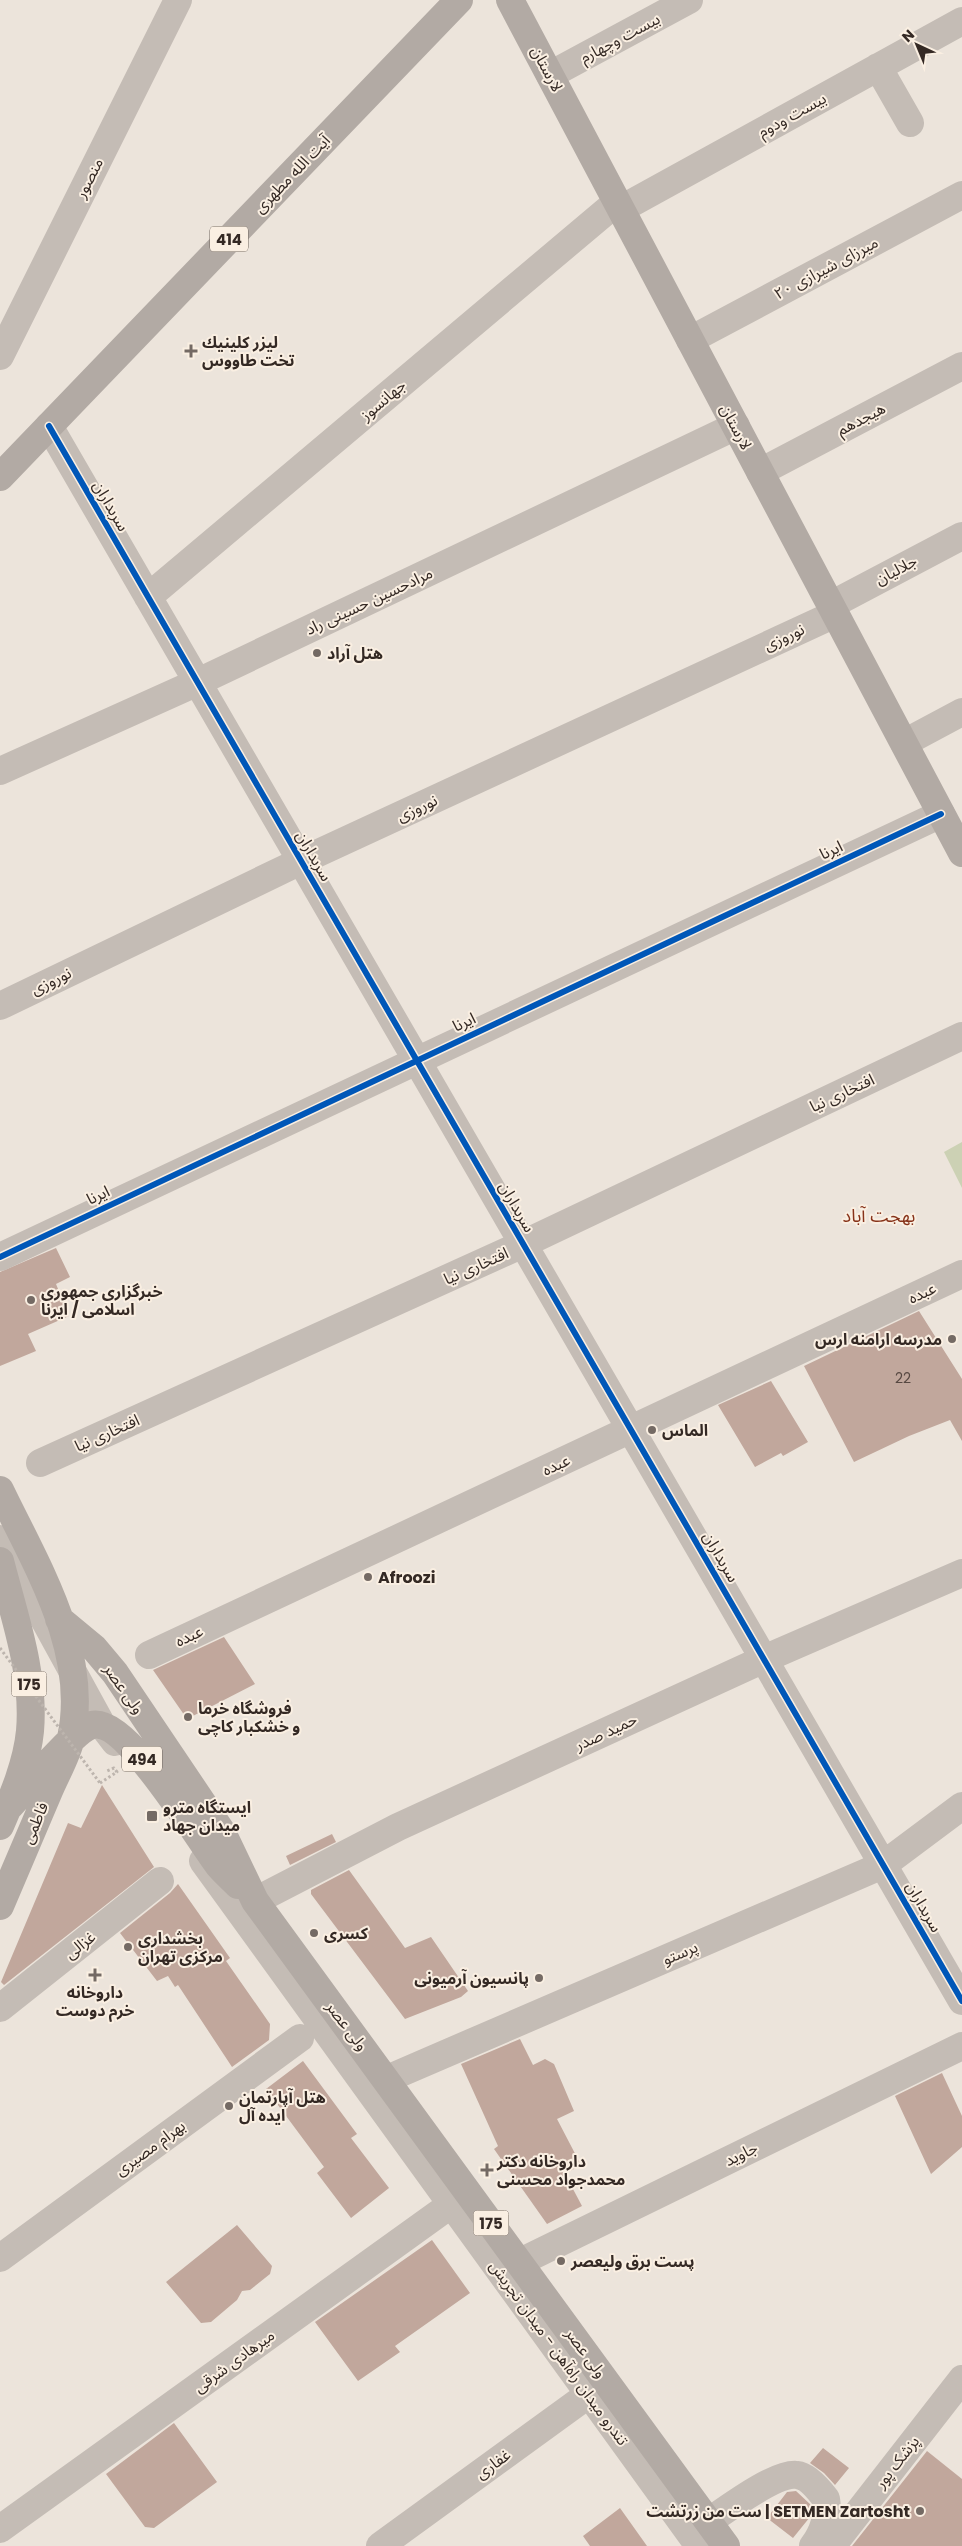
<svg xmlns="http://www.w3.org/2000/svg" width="962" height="2546" viewBox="0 0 962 2546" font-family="Poppins,'Noto Sans Arabic',sans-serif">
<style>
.green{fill:#ccd1b4}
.building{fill:#c1a79c}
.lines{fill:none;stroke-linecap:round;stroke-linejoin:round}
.path{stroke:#bdb5ae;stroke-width:3;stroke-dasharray:2.5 2.5;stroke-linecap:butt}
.minor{stroke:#c4bcb5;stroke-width:28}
.major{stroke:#b2aaa4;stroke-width:28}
.path-bridge{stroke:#bdb5ae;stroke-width:3;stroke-dasharray:2.5 2.5;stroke-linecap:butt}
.cycleway-casing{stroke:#faefe2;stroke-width:9}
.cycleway{stroke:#0057b8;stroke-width:6}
.poi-dot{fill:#746a64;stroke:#faefe2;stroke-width:2}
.labels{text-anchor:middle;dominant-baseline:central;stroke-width:4;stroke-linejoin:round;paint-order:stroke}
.number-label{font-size:14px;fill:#574842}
.shield{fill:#faefe2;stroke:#6f645d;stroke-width:1}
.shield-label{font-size:15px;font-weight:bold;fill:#342924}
.street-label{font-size:16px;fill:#342924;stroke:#faefe2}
.poi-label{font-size:16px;font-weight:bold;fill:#342924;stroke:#faefe2;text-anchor:start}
.neighbourhood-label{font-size:18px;fill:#87331a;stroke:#faefe2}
</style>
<rect width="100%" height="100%" fill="#ece4db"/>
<path class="green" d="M962,1142V1188L944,1152Z"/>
<path class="building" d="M56,1248L70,1277L56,1284L69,1316L28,1334L36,1351L0,1366V1272Z
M919,1311L962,1379V1441L950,1420L909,1436L854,1462L804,1366Z
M771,1381L808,1442L783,1456L781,1453L755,1467L718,1405Z
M224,1637L255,1684L187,1719L153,1670Z
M102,1785L154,1867L4,1985L1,1982L68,1823L81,1828Z
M332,1834L336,1842L290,1865L286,1856Z
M349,1870L405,1948L431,1937L468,1991L461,1997L405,2019L311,1894V1890Z
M178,1884L230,1958L226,1961L270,2024L269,2040L232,2067L178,1985L175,1987L168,1976L157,1981L120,1933L170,1893Z
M520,2039L533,2065L545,2059L554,2064L574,2111L557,2119L581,2165L565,2174L582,2206L547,2224L494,2149L498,2146L461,2064Z
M303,2061L357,2134L351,2138L389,2188L351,2218L317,2173L324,2167L266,2089Z
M942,2073L962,2116V2147L931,2174L895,2096Z
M237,2225L272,2266L270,2274L250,2290L242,2291L237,2300L211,2322L201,2323L166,2282Z
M432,2240L470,2293L395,2346L400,2352L358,2381L315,2322Z
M174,2423L217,2482L154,2528L145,2527L106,2474Z
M823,2448L849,2468L835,2485L824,2473L810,2463Z
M927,2451L962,2479V2546H852Z
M796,2491L811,2505V2510L810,2517L793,2538L767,2518L787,2492Z
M620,2508L647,2546H590L583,2536Z"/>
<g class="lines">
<path class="path" d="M100,1783L117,1772L114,1768L107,1771"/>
<path class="minor" d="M878,67L910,123
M550,75L689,0
M621,209L962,21
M690,340L962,195
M0,356L178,0
M49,426L962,2001
M760,472L962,366
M148,597L617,202
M831,605L962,536
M904,743L962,712
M0,771L198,682L736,426
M0,1006L301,861L835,614
M0,1257L941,814
M40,1463L523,1244L962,1036
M0,1539L102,1725L115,1742
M149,1655L962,1274
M203,1861L699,2546
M255,1901L398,1827L764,1659L962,1573
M0,2008L160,1881
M387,2079L883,1865L962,1806
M0,2258L300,2038
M520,2262L962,2046
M708,2522C726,2510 776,2472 797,2475C808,2476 820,2491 826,2499C829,2515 823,2533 813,2546
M0,2529L467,2193
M380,2546L603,2384
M832,2546L962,2379"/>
<path class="major" d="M510,0L962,853
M0,477L459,0
M0,1490C36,1565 90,1651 71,1738C67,1756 56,1774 49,1791C33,1829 16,1868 0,1906
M0,1561C14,1616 35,1673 30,1731C27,1763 13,1796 0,1826
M59,1619L94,1648L115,1673L222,1832L255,1901L726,2546
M8,1808C24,1791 74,1730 92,1725C127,1717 198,1839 219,1866C225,1873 232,1879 238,1885"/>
<path class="path-bridge" d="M0,1648L100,1783"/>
<defs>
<path id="cycleway" d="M49,426L962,2001
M0,1257L941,814"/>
</defs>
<use href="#cycleway" class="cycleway-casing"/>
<use href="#cycleway" class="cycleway"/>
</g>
<g class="poi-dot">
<path d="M188.5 343.5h5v5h5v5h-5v5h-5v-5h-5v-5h5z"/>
<circle cx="317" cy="653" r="5"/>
<circle cx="31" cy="1300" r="5"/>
<circle cx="952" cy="1339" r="5"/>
<circle cx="652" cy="1430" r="5"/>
<circle cx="368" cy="1577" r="5"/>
<circle cx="188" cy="1717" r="5"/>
<rect x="146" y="1810" width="12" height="12" rx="2.5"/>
<circle cx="314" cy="1933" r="5"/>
<circle cx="128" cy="1947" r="5"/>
<path d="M92.5 1967.5h5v5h5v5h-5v5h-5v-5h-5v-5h5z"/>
<circle cx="539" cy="1978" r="5"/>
<circle cx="229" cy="2106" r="5"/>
<path d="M484.5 2162.5h5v5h5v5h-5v5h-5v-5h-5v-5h5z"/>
<circle cx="561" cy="2261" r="5"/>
<circle cx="920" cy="2511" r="5"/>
</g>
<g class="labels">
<g class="number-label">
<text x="903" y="1378">22</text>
</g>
<g class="shield">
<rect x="210" y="226.5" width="38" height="25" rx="4"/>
<rect x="11.5" y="1671.5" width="35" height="25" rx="4"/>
<rect x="122" y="1746.5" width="40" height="25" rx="4"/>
<rect x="473.5" y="2210.5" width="35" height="25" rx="4"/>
</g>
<g class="shield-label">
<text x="229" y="239">414</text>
<text x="29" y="1684">175</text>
<text x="142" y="1759">494</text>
<text x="491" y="2223">175</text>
</g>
<g class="street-label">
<text transform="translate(620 38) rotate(-28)">بیست وچهارم</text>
<text transform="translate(547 69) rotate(62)">لارستان</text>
<text transform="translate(792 115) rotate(-29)">بیست ودوم</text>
<text transform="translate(292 174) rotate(-46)">آیت الله مطهری</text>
<text transform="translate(89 178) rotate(-63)">منصور</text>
<text transform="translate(826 268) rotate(-28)">میرزای شیرازی ۲۰</text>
<text transform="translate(383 400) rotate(-40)">جهانسوز</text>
<text transform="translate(861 419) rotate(-28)">هیجدهم</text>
<text transform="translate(736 427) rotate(62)">لارستان</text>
<text transform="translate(111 506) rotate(60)">سربداران</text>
<text transform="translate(896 570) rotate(-28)">جلالیان</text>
<text transform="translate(369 601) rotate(-25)">مرادحسین حسینی راد</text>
<text transform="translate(784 637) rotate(-25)">نوروزی</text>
<text transform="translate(417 808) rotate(-25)">نوروزی</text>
<text transform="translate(831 850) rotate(-25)">ايرنا</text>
<text transform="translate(314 856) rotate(60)">سربداران</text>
<text transform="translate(51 981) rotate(-26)">نوروزی</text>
<text transform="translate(464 1022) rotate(-25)">ايرنا</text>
<text transform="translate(842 1093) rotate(-25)">افتخاری نیا</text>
<text transform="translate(98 1195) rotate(-25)">ايرنا</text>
<text transform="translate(517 1207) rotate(60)">سربداران</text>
<text transform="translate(476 1266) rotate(-24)">افتخاری نیا</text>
<text transform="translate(922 1293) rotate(-25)">عبده</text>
<text transform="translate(107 1433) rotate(-24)">افتخاری نیا</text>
<text transform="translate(556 1465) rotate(-25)">عبده</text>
<text transform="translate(721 1557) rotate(60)">سربداران</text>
<text transform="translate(189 1636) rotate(-25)">عبده</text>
<text transform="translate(124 1689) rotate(55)">ولی عصر</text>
<text transform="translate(606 1732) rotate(-25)">حمید صدر</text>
<text transform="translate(35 1823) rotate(-67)">فاطمی</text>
<text transform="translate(924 1907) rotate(60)">سربداران</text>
<text transform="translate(80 1945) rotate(-38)">غزالی</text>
<text transform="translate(680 1953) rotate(-23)">پرستو</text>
<text transform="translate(347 2026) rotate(53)">ولی عصر</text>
<text transform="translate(150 2148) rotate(-36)">بهرام مصیری</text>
<text transform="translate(741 2154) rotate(-26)">جاوید</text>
<text transform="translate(559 2353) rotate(54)">تندرو میدان راه‌آهن - میدان تجریش</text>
<text transform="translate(586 2353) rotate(54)">ولی عصر</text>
<text transform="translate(234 2361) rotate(-36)">میرهادی شرقی</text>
<text transform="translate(897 2462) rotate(-52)">پزشک پور</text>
<text transform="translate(493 2464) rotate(-36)">غفاری</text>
</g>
<g class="poi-label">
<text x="202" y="342">ليزر كلينيك<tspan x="202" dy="18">تخت طاووس</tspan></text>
<text x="327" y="653">هتل آراد</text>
<text x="41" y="1291">خبرگزاری جمهوری<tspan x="41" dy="18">اسلامی / ایرنا</tspan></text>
<text x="942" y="1339" text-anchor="end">مدرسه ارامنه ارس</text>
<text x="662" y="1430">الماس</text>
<text x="378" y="1577">Afroozi</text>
<text x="198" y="1708">فروشگاه خرما<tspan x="198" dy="18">و خشکبار کاچی</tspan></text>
<text x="163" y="1807">ایستگاه مترو<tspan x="163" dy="18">میدان جهاد</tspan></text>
<text x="324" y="1933">كسرى</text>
<text x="138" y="1938">بخشداری<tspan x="138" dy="18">مرکزی تهران</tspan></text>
<text x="529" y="1978" text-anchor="end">پانسیون آرمیونی</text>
<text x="95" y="1992" text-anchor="middle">داروخانه<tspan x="95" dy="18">خرم دوست</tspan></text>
<text x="239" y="2097">هتل آپارتمان<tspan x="239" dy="18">ایده آل</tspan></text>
<text x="497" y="2161">داروخانه دکتر<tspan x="497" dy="18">محمدجواد محسنی</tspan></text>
<text x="571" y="2261">پست برق ولیعصر</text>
<text x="910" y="2511" text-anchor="end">ست من زرتشت | SETMEN Zartosht</text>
</g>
<g class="neighbourhood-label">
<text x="879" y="1215">بهجت آباد</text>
</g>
</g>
<g transform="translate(917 45) rotate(316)" stroke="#faefe2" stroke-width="4" paint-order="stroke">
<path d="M0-4L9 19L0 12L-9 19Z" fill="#342924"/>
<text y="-8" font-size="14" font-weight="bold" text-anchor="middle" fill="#342924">N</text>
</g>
</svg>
